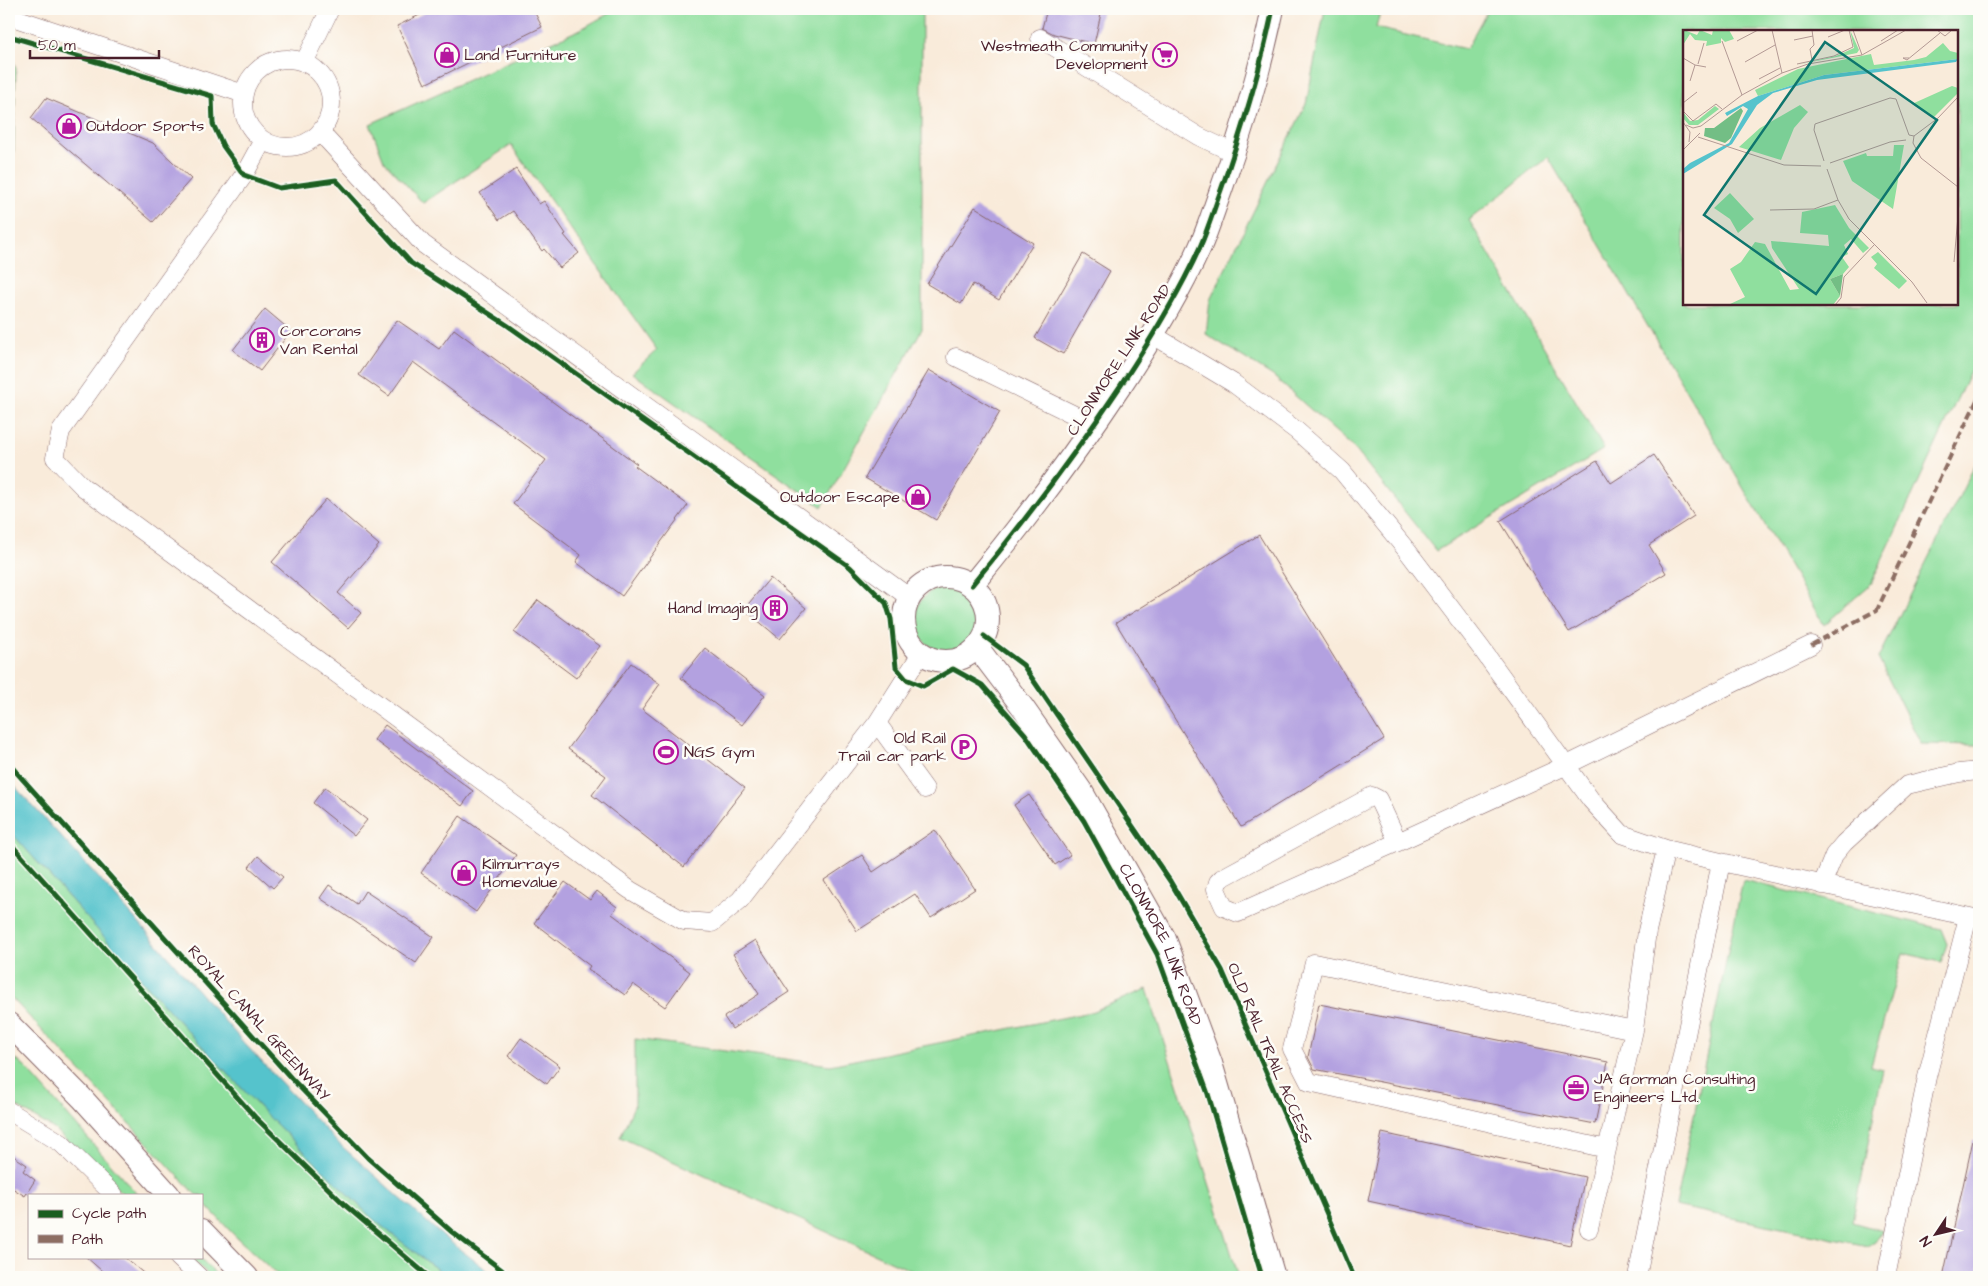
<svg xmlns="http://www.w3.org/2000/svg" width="1988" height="1286" viewBox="0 0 1988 1286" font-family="'Architects Daughter',sans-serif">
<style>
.green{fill:#8fdf9e;stroke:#6c7f64;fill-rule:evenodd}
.water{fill:#55c3cc;stroke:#50717c}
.building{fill:#b3a1e0}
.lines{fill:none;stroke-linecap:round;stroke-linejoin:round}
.minor-casing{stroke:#876668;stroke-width:19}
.major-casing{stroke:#876668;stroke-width:24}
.minor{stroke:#fff;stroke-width:18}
.major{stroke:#fff;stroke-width:22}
.quiet{stroke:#8d6e63;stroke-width:4;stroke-dasharray:8 4;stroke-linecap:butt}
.cycleway-casing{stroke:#fdfcf7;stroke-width:8}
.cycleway{stroke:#1b5e20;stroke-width:5}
.labels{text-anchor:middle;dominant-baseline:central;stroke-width:5;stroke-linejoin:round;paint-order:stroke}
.poi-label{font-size:16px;fill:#4a1f2b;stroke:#fdfcf7;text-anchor:start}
.street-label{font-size:16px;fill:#4a1f2b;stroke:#fdfcf7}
.inset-road{fill:none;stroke:#b39994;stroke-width:1}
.view{fill:#0f766e;fill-opacity:0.15;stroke:#0f766e;stroke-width:2.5}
.inset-edge{fill:none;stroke:#4a1f2b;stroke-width:2.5}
</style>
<rect width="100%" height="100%" fill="#fdfcf7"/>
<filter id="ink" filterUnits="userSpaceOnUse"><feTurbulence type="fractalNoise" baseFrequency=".02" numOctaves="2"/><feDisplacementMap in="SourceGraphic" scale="10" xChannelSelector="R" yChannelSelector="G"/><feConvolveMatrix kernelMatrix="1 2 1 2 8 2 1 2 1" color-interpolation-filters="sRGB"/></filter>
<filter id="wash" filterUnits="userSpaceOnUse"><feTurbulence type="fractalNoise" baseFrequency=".0096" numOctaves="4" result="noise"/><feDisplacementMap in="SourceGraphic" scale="20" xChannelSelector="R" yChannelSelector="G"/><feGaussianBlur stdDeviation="1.12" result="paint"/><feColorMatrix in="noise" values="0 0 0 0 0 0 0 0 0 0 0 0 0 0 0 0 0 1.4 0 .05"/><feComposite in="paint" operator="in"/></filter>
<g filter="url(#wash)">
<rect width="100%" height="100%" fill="#f9ebda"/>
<path class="green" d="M617,9H922V329L822,507L632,373L657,350L511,145L423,203L384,161L370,124L581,29Z
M1325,9H1381L1376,28L1466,49L1488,9H1979V352L1871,584L1824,625L1548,157L1469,220L1604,449L1436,551L1354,448L1273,376L1206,334L1210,300L1306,104ZM1684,31H1957V304H1684Z
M9,49L16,68L10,287H9Z
M1979,457V745L1921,744L1878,658Z
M915 619a32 32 0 1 1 64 0a32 32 0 1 1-64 0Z
M9,830L184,1027L266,1114L374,1220L447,1277H280L235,1236L201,1200V1195H196L9,995Z
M1743,880L1941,929L1947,944L1941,962L1903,953L1871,1066L1883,1069L1852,1222L1883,1231L1875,1242L1868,1246L1675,1206Z
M1147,989L1239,1277H925L620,1137L635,1104V1039L830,1065L1091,1012Z
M9,1053L26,1068L138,1195H124L54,1129L9,1102Z
M190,1257H199L219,1277H211Z"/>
<path class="water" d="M9,780L109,889L244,1043L336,1141L444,1237L496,1277H447L374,1220L266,1114L184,1027L9,830Z"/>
<g id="blocks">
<path class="building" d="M432,9H533L542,27L425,84L397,26Z
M1047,9H1102L1094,44L1054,34L1042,28Z
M46,98L153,143L191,179L153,222L31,118Z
M516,169L539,204L544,201L566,234L564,235L579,253L560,268L544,249L542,251L513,211L499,220L480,193Z
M975,207L1033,243L999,300L973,284L961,304L927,284Z
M1083,254L1110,271L1063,354L1035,338Z
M265,309L291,331L260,371L233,350Z
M397,320L439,349L454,329L637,464L635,466L688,505L622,596L576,562L581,555L513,504L546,460L413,362L389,396L359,375Z
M929,370L1000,412L936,520L865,478Z
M1654,455L1694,516L1649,545L1666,573L1569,632L1500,521L1597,461L1611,483Z
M326,499L379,545L338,593L361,613L348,628L272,562Z
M1259,535L1384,739L1241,827L1116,623Z
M770,578L806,608L780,639L744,609Z
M538,600L600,646L576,678L514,632Z
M705,648L765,695L742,725L681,678Z
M631,663L660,684L642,709L745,788L684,867L592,795L606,776L568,749Z
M385,725L473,791L462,806L374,740Z
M325,787L367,820L354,836L313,803Z
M1029,795L1070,855L1055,865L1014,805Z
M460,816L516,855L476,912L421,873Z
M935,830L975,889L931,918L915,894L857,931L824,880L862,855L873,872Z
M258,856L283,877L273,888L249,867Z
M565,882L590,900L597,891L617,907L612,914L690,972L665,1007L633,984L625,995L588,969L590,966L534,923Z
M329,885L357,904L365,891L434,937L416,963L320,898Z
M755,940L789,992L732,1029L724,1017L759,994L733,954Z
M1319,1004L1608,1062L1595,1124L1314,1069L1308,1057Z
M521,1038L560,1066L547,1084L508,1056Z
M1382,1133L1585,1177L1570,1245L1368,1201Z
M1973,1140H1979V1277H1943Z
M9,1153L27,1165L23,1171L35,1180L25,1196L12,1188L9,1193Z
M86,1257H124L148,1277H97L102,1271Z"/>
</g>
</g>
<g filter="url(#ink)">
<use href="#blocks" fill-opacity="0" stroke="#876668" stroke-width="1"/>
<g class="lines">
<defs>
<path id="minor" d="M9,16L244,94
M1040,38L1198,136L1234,153
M243 103a44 44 0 1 1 88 0a44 44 0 1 1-88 0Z
M304,63L330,9
M320,132L423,244L910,598
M263,140L244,175L61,431L55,458L83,487L630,890L684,921L712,923L740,900L877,723L922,652
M1153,335L1233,383L1297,431L1342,471L1409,553L1481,648L1591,800L1622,834L1666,849L1721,862L1637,1277
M956,357L1095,425
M877,723L925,789
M1398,842L1378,799L1372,796L1222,878L1218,882L1216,889L1224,907L1238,913L1382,849L1398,842L1567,765L1811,645
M1721,862L1979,919
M1822,885L1834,855L1844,843L1907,785L1959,773L1979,771
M9,1111L61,1143L114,1195
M1607,1149L1309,1082L1292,1049L1314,963L1634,1030
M1589,1229L1634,1030L1647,931L1666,849
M178,1257L199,1277
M1886,1277L1927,1077L1968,917"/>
<g id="major">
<circle cx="946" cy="619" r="42"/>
<path d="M972,585C1025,521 1075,454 1121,385C1150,341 1178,296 1200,247C1208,229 1214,209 1221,190C1242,131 1260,70 1273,9"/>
<path id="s1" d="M977,647L1024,709L1082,792L1165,939L1211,1063L1274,1277"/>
<path d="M9,1024L82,1098L169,1195"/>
<path d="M201,1230L247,1277"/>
</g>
</defs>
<use href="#minor" class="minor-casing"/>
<use href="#major" class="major-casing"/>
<use href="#minor" class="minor"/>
<use href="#major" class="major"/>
<path class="quiet" d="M1811,645L1877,610L1979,396"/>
<defs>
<path id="cycleway" d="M9,36L212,96L213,124L223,146L244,175L279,188L336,180L411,263L507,325L850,567L886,603L891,619L896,667L906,679L923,686L953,669L982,685L1025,734L1084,821L1157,954L1208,1094L1262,1277
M972,585C1025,521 1075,454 1121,385C1150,341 1178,296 1200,247C1208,229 1214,209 1221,190C1242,131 1260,70 1273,9
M984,636L1023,665L1170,881L1222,970L1354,1277
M9,764L291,1078L368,1158L452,1232L511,1277
M9,842L255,1117L346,1206L429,1277"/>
</defs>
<use href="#cycleway" class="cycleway-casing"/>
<use href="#cycleway" class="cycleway"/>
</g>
</g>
<defs>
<symbol id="shop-ring" viewBox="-11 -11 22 22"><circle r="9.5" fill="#fdfcf7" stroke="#b5179e" stroke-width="1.5"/><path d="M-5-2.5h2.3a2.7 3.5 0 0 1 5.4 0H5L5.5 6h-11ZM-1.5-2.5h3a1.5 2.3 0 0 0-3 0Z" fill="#b5179e"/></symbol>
<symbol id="supermarket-ring" viewBox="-11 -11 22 22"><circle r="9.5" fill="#fdfcf7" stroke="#b5179e" stroke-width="1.5"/><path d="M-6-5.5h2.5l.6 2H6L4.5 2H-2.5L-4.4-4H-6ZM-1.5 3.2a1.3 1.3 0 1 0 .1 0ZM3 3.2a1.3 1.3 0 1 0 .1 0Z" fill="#b5179e"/></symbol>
<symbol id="building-ring" viewBox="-11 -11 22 22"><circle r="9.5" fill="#fdfcf7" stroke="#b5179e" stroke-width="1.5"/><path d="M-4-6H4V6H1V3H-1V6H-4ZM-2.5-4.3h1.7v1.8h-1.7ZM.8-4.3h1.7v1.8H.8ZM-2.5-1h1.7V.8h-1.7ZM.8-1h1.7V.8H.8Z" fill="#b5179e"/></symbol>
<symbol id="parking-ring" viewBox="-11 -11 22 22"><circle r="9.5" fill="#fdfcf7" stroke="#b5179e" stroke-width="1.5"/><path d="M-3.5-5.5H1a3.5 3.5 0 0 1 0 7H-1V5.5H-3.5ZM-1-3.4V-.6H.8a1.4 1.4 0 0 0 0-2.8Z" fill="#b5179e"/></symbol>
<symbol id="stadium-ring" viewBox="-11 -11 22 22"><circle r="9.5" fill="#fdfcf7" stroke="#b5179e" stroke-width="1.5"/><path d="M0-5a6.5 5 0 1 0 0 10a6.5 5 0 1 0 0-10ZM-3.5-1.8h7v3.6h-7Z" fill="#b5179e"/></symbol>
<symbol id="office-ring" viewBox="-11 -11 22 22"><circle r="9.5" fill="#fdfcf7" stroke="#b5179e" stroke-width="1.5"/><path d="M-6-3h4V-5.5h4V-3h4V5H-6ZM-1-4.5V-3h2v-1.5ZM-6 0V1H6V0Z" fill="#b5179e"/></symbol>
</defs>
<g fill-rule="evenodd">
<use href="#shop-ring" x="433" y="41" width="28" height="28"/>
<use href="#supermarket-ring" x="1151" y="41" width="28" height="28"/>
<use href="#shop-ring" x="55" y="112" width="28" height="28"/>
<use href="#building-ring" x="248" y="326" width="28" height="28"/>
<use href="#shop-ring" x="904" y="483" width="28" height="28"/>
<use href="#building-ring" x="761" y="594" width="28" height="28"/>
<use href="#parking-ring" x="950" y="733" width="28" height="28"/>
<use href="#stadium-ring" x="652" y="738" width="28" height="28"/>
<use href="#shop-ring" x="450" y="859" width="28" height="28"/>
<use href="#office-ring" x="1562" y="1074" width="28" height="28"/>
</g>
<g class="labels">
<g class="poi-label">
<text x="1148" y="46" text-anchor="end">Westmeath Community<tspan x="1148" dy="18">Development</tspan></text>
<text x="464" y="55">Land Furniture</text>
<text x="86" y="126">Outdoor Sports</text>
<text x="280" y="331">Corcorans<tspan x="280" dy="18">Van Rental</tspan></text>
<text x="900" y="497" text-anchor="end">Outdoor Escape</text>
<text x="758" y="608" text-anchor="end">Hand Imaging</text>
<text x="946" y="738" text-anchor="end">Old Rail<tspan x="946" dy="18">Trail car park</tspan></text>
<text x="684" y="752">NGS Gym</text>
<text x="482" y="864">Kilmurrays<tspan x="482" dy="18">Homevalue</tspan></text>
<text x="1594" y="1079">JA Gorman Consulting<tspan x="1594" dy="18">Engineers Ltd.</tspan></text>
</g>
<g class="street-label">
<text transform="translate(1119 360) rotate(-57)">CLONMORE LINK ROAD</text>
<text stroke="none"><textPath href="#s1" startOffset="351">CLONMORE LINK ROAD</textPath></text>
<text transform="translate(259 1023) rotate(48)">ROYAL CANAL GREENWAY</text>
<text transform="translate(1270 1053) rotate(67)">OLD RAIL TRAIL ACCESS</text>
</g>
</g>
<g transform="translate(1683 30)">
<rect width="275" height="275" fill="#f9ebda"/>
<path d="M1,0L14,5L17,0L29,5L30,0H46L51,9L42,12L38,8V13L23,16L24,11L12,10L7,4L0,15ZM167,0L176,20L174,23L113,35L153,26L171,18ZM260,13L267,21L275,23V29L141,45L75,66L72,60L115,39L188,24L191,35L231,30L243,27ZM269,56L275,58V63L250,88L229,74ZM117,75L125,82L111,98L98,130L56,117L77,98ZM32,76L36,79L15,95H6L0,88V82L7,91L15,90ZM211,115H221L210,179L169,151L160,131L183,123L184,126H210ZM47,163L71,189L55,203L47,189L31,178ZM152,175L166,198L186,218L180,223L168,209L161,215L165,224L159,227L166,237L160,244L147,249L157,266L150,275H45L62,267L47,239L58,232L72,212L82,214L107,260L116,259L89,218L88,211L146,216L145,205L117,203L119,182ZM195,222L224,251L216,259L191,238L194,234L188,227Z" fill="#8fdf9e"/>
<path d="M58,78L60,81L48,108L42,113L21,106L22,98H31ZM160,244L157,266L147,249Z" fill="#73be85"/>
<path d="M275,29L273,32L134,50L90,63L74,75L49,114L0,144V139L7,133L46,113L65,79L60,76L44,86L42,83L75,66L141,45Z" fill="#55c3cc"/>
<path class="inset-road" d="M89,0L99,43M170,0L179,25M254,0L262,6L269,0M145,7L162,0M111,10L130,6M39,11L59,65M54,11L75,0M198,11L215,0M0,28L12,35L23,37M226,28H220L224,30L257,3M129,30L127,19L131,15L129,0M62,32L92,15M15,34L21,13M114,34L151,26L170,17L166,0M76,49L97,38M7,51L12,35M0,73L14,62M0,81L10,91L33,74L39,79M0,92L7,102L6,112M3,95L10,98L18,96L59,65L99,43L125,34L179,25L223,0M226,105L231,106L255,88L275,67M231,106L230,113L238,128L275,157M15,107L101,135L138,136M0,120L17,103M141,131L131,100L132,94L207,68L213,69L226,105M147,133L207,112L223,110M144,139L155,170L166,189L229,252L244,273M87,180L131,179L155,170M271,232L275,186M152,275L158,268L161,247L191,215"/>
<path class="view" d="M142,12L254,90L133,264L21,185Z"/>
<rect width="275" height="275" class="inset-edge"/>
</g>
<rect width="1988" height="1286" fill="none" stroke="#fdfcf7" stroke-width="30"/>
<rect x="28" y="1194" width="175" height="65" fill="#fdfcf7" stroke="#b5a4a5"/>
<rect x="38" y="1210" width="25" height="8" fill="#1b5e20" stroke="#b5a4a5"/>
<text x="72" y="1218" font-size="15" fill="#4a1f2b">Cycle path</text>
<rect x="38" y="1235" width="25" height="8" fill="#8d6e63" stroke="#b5a4a5"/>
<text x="72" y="1244" font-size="15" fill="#4a1f2b">Path</text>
<g transform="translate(1936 1234) rotate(235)" stroke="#fdfcf7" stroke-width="4" paint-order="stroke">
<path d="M0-4L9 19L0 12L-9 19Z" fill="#4a1f2b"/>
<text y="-8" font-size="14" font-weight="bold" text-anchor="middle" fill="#4a1f2b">N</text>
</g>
<path d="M30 50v8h129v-8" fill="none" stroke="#4a1f2b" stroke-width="2.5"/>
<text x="38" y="50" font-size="15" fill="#4a1f2b" stroke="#fdfcf7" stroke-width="4" paint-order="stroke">50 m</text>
</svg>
